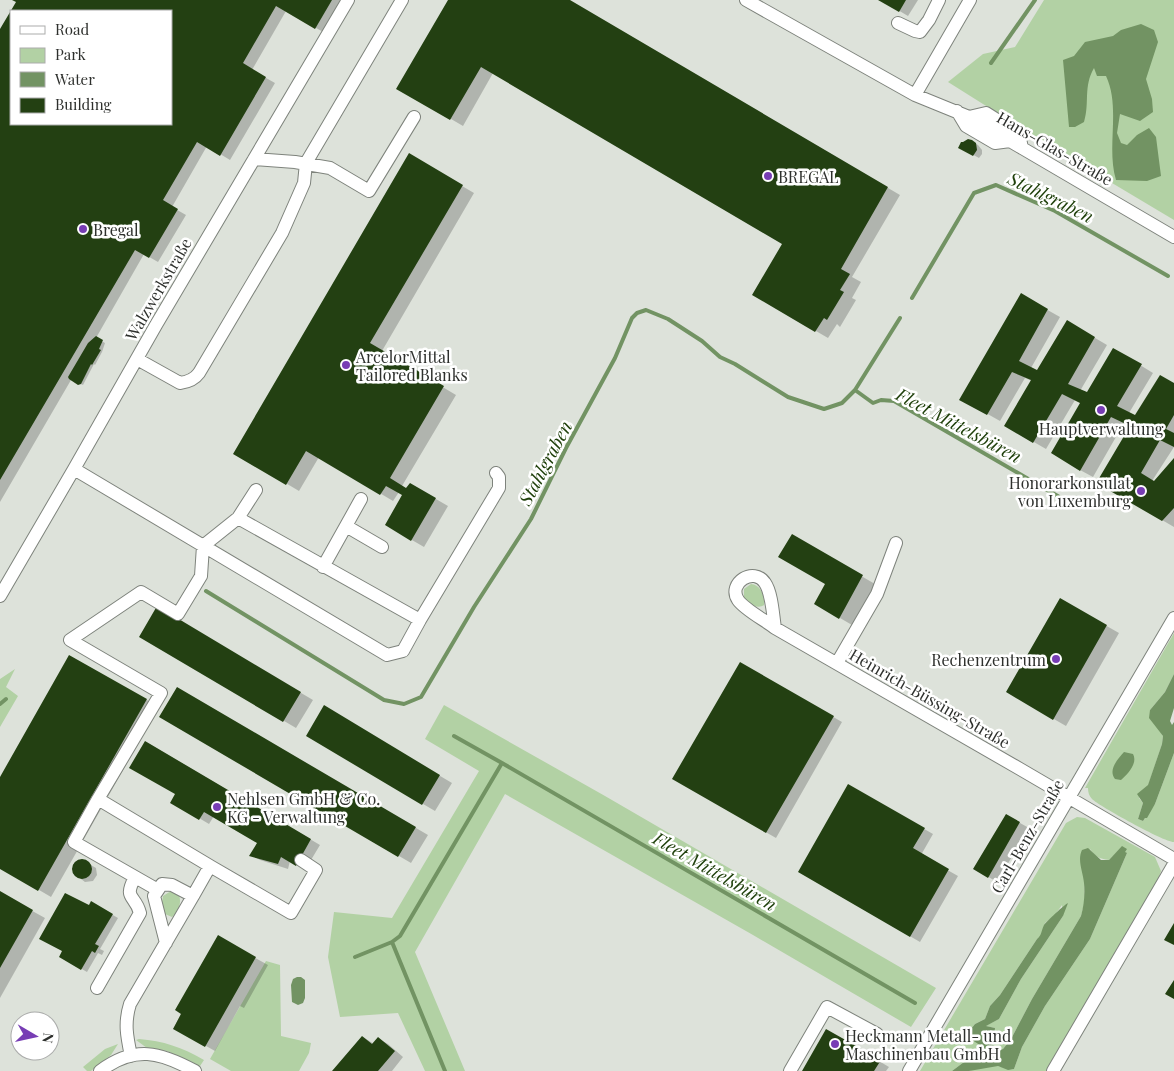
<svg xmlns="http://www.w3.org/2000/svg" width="1174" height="1071" viewBox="0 0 1174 1071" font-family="'Playfair Display',serif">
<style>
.green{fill:#b2d1a4}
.water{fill:#729363}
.shadow{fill:#0003}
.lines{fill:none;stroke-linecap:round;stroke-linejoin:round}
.stream{stroke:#729363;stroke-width:4}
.building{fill:#234012;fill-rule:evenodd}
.minor-casing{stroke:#7e837c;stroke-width:14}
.minor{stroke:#fff;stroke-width:12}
.poi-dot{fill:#773db4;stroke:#fff;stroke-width:2}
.labels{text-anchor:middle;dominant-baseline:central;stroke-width:5;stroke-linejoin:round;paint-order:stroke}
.street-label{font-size:16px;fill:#2e302d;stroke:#fff}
.poi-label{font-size:16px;fill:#2e302d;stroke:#fff;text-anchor:start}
.water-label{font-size:18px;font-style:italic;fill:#20410c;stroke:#fff}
</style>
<rect width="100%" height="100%" fill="#dde2da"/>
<path class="green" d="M1044,0H1174V220L1045,143L948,82L983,54L1015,47Z
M751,584C761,585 765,596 764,605C757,610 749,603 744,598V589Z
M1174,633V674L1165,692L1150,710L1163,736L1162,744L1148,786L1139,798L1143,803L1138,819L1143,821L1155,804L1174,753V842C1166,843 1099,806 1092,799C1089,796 1088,792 1088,788H1085Z
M15,669L6,687L18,696L0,727V679Z
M444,705L605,796L936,988L911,1027L753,935L505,794L415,952L465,1071H425L398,1013L340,1017L328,957L334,912L392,918L479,771L425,739Z
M1077,817L1085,818L1155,857L1161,871L1157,882L1047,1071H969C976,1068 989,1064 998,1066C1005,1067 1007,1070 1014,1069L1022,1047L1045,1006L1090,939L1127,853H1125L1122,847L1109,860C1099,859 1095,856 1090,849L1084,884L1085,901L1081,916L1032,999L1011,1039L1003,1049L996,1051L993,1049L995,1028L985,1026L999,1019L1021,979L1063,916L1062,905L1055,915L1045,923L1041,936L1037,939L1000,995L990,1006L985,1019L975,1024L971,1029L967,1030V1037L980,1044L984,1049V1053L968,1059L952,1071H920L1066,823Z
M171,891L179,895C182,903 178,913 172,917L165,914L162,902L163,896Z
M266,961L280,965L281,1036L311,1043L309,1053L299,1071H231L210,1059Z
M139,1039C163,1041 182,1047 204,1060L200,1066H198L167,1051L147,1048L136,1040Z
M118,1044L111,1055L91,1071H87L83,1067L105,1049Z"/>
<path class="water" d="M1141,24L1154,30L1158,42L1146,79L1152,99L1153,112L1140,121L1120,114L1117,133L1121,143L1127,145L1137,135L1149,128L1156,137L1161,176L1147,181L1116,180C1106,147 1121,108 1106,76H1097L1094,68C1083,87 1090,102 1084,122L1075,127H1069L1063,60L1074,56L1085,42L1113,36L1121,30Z
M1174,674V708L1170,721L1172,725L1174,722V753L1155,804L1147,818H1145L1143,821L1138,819L1143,803L1137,794L1148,785L1162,744L1163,736L1149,718L1150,710L1165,692Z
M1124,752L1133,754C1138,763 1128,774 1121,780L1115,779C1108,770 1117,760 1124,752Z
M1122,846L1127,849L1125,852L1127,853L1090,939L1045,1006L1022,1047L1014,1069L1008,1070L998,1066L969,1071H952L968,1059L984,1053V1049C977,1041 964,1038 961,1027H965L968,1029H971L975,1024L985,1019L990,1006L1000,995L1037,939C1042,935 1041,931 1044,925C1046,922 1065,904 1068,903L1063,916L1021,979L999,1019L986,1026L995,1028L993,1049L997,1051L1003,1049L1011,1039L1032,999L1081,916C1084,905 1085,895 1084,883C1083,872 1077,860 1082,850L1088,848L1101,860H1109Z
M297,977H301L305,980V998L303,1003L298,1005L292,1002L291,985L293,979Z"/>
<path class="shadow" d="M15,0H344L325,33L286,11L252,70L275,83L230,160L207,146L172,207L186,215L158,262L144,254L96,338L105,343L102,352L95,365L94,364L83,385L71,380L0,502V31L11,12V124H171V11H12L17,2Z
M450,0H568L900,195L852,277L861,282L852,298L856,300L840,327L837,324L828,338L754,295L784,244L493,73L463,126L398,88Z
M881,0H918L908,16Z
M971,141L978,145L982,150V154L979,158L959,147Z
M409,155L474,193L382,351L456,395L402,486L407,489L410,484L448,506L424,547L386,525L404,495L399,492L393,501L319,457L299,491L235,453Z
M1021,295L1060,317L1031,368L1038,371L1068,322L1107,345L1080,391L1087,394L1114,349L1153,373L1129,413L1136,416L1174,385V447L1152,481L1155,482L1174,460V527L1107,488L1131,427L1124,423L1093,477L1080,470L1081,403L1075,400L1046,449L1006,426L1032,381L1025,378L1000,421L961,399Z
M792,536L875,584L852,625L816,604L827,584Z
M1061,600L1119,633L1066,726L1007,692Z
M157,608L313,700L296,728L140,636Z
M70,656L159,707L51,897L0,867V779Z
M741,664L842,722L776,838L674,779Z
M177,688L428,835L411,863L161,717Z
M324,707L452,783L435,811L307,736Z
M146,742L320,845L305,870L290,861L288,869L260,860L251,855L258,842L214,816L209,824L172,802L177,794Z
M849,786L933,834L921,855L958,876L920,942L799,872Z
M1006,815L1029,828L997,882L975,869Z
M82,860L96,868L97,875L93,881L85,882L73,873V865L75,862Z
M0,893L45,918L0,998Z
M92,903L118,918L100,949L104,951L102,955L98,953L87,972L61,957Z
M218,937L268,965L244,1008L240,1006L215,1051L174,1028Z
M827,1030L889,1067L886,1071H803Z
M363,1037L374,1044L379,1039L388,1044L403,1057L392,1071H334Z"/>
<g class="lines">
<path class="stream" d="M991,63L1035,0
M912,298L974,193L996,185L1055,211L1168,276
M855,390L873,403L881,400L894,401L1068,502L1078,506
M206,591L384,700L404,704L421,697L474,607L531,519L566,448L615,358L632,318L637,313L646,310L668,319L702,341L720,357L735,364L788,397L824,409L842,403L855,390L900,318
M0,704L6,699
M454,736L502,763
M392,942L445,1071
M355,957L392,942L400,936L502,763L915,1003"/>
</g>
<path class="building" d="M12,0H332L315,29L276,6L243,63L266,77L220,156L197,142L163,200L178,209L149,258L135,250L0,480V29L16,2ZM11,11H171V124H11Z
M448,0H570L888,187L841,269L850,274L840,290L844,292L827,320L824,318L815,332L752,295L782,244L481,67L450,120L396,89Z
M878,0H906L899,12Z
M968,139L972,140L976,143L977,150L973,156L958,148L961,142H963Z
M409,153L463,185L370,343L444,386L390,478L406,488L410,483L436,498L411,541L385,525L402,495L386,486L380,495L306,451L286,485L233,454Z
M1021,293L1048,309L1019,361L1037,370L1067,320L1095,337L1068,384L1087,392L1113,348L1142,364L1117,406L1135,415L1160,375L1174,383V415L1166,429L1174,433V447L1160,440L1141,473L1154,481L1174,458V508L1162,521L1105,488L1106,486L1098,480L1130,426L1111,417L1080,471L1051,453L1080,403L1062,394L1033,443L1004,426L1031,380L1012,372L987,415L959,400Z
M96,336L103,340L99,349L101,350L92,365L91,364L81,384L78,385L69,379L68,377L88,343Z
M792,534L863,575L839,619L814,604L825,584L778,557Z
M1060,598L1107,625L1053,720L1006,692Z
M157,606L301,692L283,722L139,637Z
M69,655L147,699L38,891L0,869V777Z
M740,662L834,716L766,833L672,779Z
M177,687L416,827L398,857L159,717Z
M324,705L440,775L422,805L306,736Z
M145,741L311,839L296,866L281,857L278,864L249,856L257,843L204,812L199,820L170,803L175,794L129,768Z
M848,784L925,828L913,848L949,869L910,937L798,872Z
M1006,814L1020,822L988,878L973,869Z
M72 869a10 10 0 1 1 20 0a10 10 0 1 1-20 0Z
M0,891L33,910L0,968Z
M65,893L89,905L91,901L113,914L95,944L99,946L95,953L92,951L81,970L59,957L62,951L39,939Z
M1174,923V945L1164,940Z
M218,935L256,957L205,1047L173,1029L181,1014L175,1010Z
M1174,980V999L1165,994Z
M826,1029L881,1060L874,1071H802Z
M362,1036L372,1044L378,1037L395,1051L378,1071H332Z"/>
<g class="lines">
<defs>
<path id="minor" d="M746,0L915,95L969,117L1174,237
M898,23L915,31L920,32L929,20L939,0
M915,95L970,0
M957,111L966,126L995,143L1010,141
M969,117L986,113L1019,134L1022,148
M254,159L295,162L330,168L369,191L414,117
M137,359L180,383C188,382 194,380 199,373L282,233L304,183L306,163L402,0
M74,469L387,655L403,651L420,620L499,488V477L496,473
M238,518L256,490
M346,526L382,547
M323,567L361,499
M0,596L74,469L156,325L348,0
M775,628C773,616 772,593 765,583C754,566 727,583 738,600C745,610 765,620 775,628L1020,769L1174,859
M837,663L877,594L896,543
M98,799L74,842L158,890
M210,866L291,913L316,870L301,860
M193,896L210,866L98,799L161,693L70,640L141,592L178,614L201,576L203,546L238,518L420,620
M97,988L140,913C135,894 123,900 135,877
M131,1056C127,1037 124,1023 130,1004L193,896L172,885L162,884L154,896L166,943
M100,1071C135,1045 160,1052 195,1071
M790,1071L827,1007L877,1034
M909,1071L1174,618
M1053,1071L1174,864"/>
</defs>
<use href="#minor" class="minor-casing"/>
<use href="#minor" class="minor"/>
</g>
<g class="poi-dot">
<circle cx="768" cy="176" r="5"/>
<circle cx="83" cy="229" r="5"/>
<circle cx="346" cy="365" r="5"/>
<circle cx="1101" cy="410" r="5"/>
<circle cx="1141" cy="491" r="5"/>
<circle cx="1056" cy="659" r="5"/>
<circle cx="217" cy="807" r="5"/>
<circle cx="835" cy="1044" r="5"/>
</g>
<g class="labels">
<g class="street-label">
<text transform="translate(1055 148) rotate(30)">Hans-Glas-Straße</text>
<text transform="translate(158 289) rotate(-60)">Walzwerkstraße</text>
<text transform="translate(930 698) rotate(30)">Heinrich-Büssing-Straße</text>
<text transform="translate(1027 836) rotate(-60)">Carl-Benz-Straße</text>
</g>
<g class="poi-label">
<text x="778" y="176">BREGAL</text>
<text x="93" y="229">Bregal</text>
<text x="356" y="356">ArcelorMittal<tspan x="356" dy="18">Tailored Blanks</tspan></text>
<text x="1101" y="428" text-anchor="middle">Hauptverwaltung</text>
<text x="1131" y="482" text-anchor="end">Honorarkonsulat<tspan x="1131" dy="18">von Luxemburg</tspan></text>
<text x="1046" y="659" text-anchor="end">Rechenzentrum</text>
<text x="227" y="798">Nehlsen GmbH &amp; Co.<tspan x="227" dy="18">KG - Verwaltung</tspan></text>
<text x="845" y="1035">Heckmann Metall- und<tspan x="845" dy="18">Maschinenbau GmbH</tspan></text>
</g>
<g class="water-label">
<text transform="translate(1051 197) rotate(26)">Stahlgraben</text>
<text transform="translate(959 425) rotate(28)">Fleet Mittelsbüren</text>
<text transform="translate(545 463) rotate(-62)">Stahlgraben</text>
<text transform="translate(715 871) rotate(30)">Fleet Mittelsbüren</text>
</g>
</g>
<rect x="10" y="10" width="162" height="115" fill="#ffffff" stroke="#abacab"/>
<rect x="20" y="26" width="25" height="8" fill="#ffffff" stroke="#abacab"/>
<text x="55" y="35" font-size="15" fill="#2e302d">Road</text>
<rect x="20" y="48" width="25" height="15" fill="#b2d1a4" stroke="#abacab"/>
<text x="55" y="60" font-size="15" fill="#2e302d">Park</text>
<rect x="20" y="72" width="25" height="15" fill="#729363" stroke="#abacab"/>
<text x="55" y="85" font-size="15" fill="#2e302d">Water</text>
<rect x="20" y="98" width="25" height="15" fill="#234012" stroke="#abacab"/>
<text x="55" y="110" font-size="15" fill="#2e302d">Building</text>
<g transform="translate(35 1036) rotate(99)"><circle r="24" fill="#ffffff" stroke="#abacab"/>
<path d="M0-4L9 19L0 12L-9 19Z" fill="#773db4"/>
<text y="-8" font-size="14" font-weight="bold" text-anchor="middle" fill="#2e302d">N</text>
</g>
</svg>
